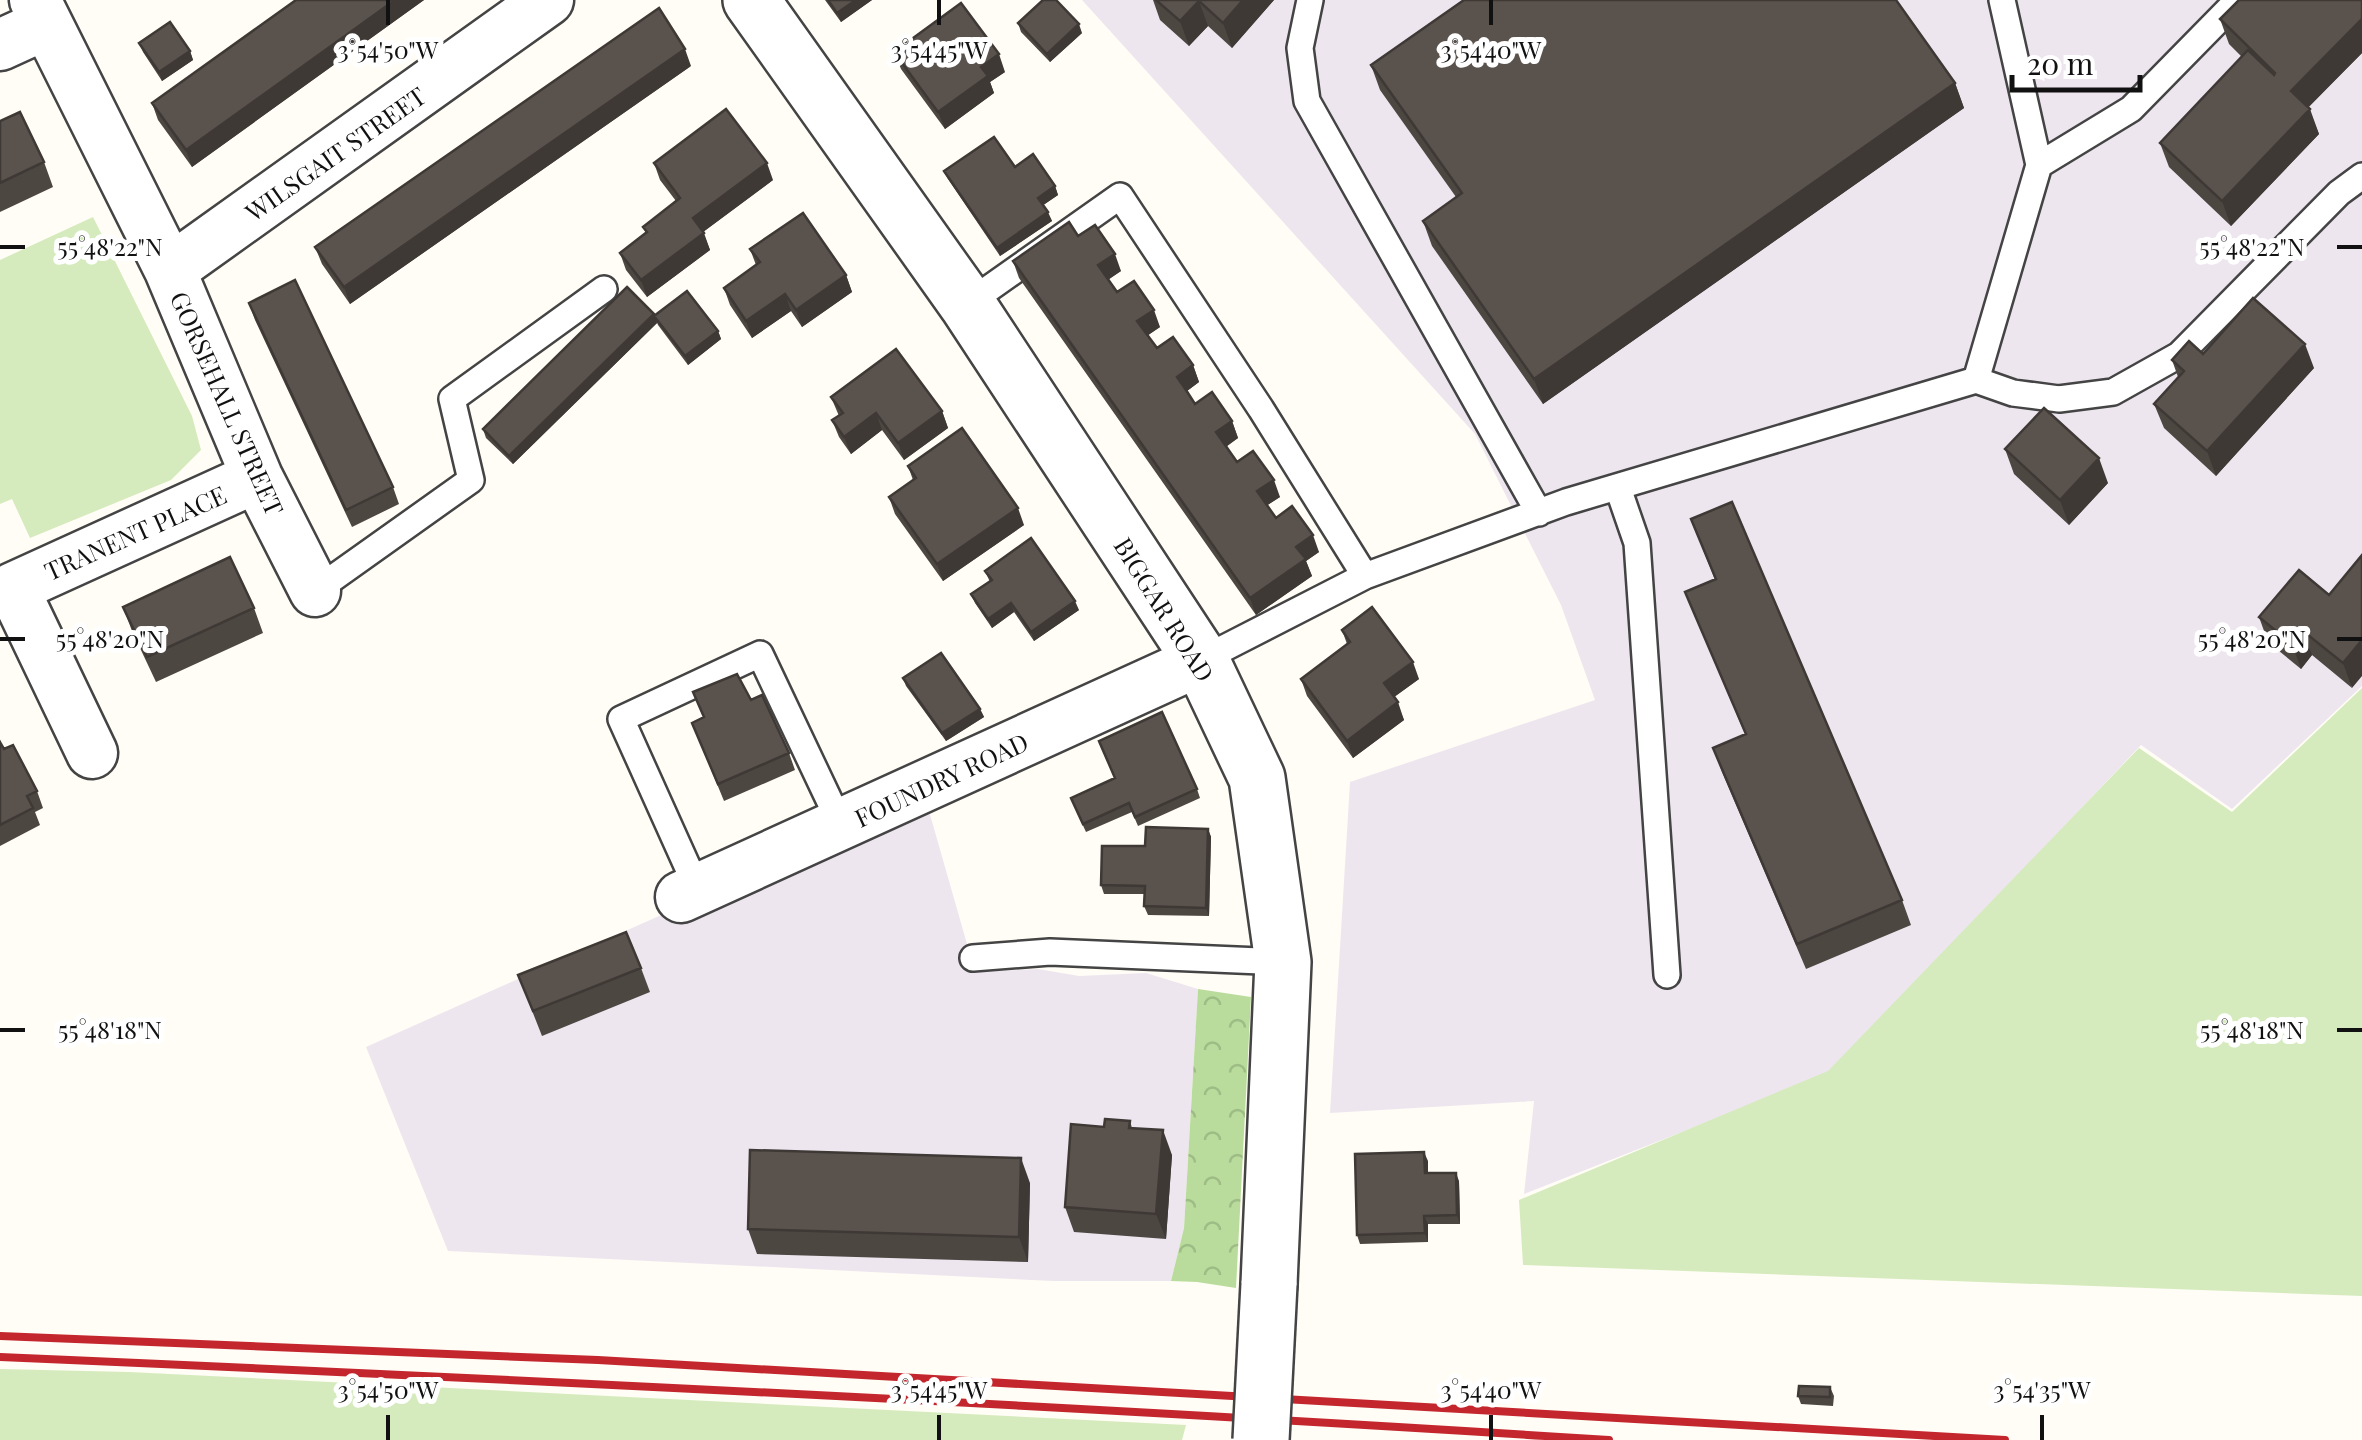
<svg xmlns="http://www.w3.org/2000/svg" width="2362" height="1440" viewBox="0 0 2362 1440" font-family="'Playfair Display',serif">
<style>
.industrial{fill:#eee6ef}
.grass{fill:#d5ebbd}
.forest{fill:url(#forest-crowns)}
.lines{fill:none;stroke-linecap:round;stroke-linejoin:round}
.service-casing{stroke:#444;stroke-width:30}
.minor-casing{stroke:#444;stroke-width:55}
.tertiary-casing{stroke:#444;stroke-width:60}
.service{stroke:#fff;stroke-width:25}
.minor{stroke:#fff;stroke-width:50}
.tertiary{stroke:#fff;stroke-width:55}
.rail{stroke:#c4262e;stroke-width:8}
.tertiary-bridge-casing{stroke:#444;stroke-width:60;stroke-linecap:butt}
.tertiary-bridge{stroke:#fff;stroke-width:55}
.wall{fill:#4d4742}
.shaded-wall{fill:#3f3936}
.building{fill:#5a524d;stroke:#3f3936;stroke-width:2.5}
.ticks{fill:none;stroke:#111;stroke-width:4}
.labels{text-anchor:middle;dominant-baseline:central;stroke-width:10;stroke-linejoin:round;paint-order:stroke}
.street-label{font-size:25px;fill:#111;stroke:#fff}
.ticks-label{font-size:25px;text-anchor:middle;fill:#111;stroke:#fff;stroke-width:10;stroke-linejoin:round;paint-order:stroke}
</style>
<defs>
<pattern id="forest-crowns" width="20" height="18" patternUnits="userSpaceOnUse" patternTransform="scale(2.5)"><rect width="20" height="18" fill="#b9dc9c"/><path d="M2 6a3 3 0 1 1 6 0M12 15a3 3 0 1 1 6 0" fill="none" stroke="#9ebc85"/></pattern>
</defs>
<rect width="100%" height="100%" fill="#fffdf5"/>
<path class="industrial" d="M1082,0H2362V686L2232,809L2141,745L1830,1074L1524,1194L1534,1101L1330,1113L1350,782L1595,700L1561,605L1475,434Z
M925,797L975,972L1038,969L1079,976L1146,973L1198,989L1184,1228L1171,1281H1053L448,1251L366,1047Z"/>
<path class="grass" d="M93,217L192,416L201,450L171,480L30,538L12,499L0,504V260Z
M2362,688V1296L1523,1265L1519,1200L1828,1071L2139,748L2232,812Z
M0,1369L129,1372L1186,1425L1182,1440H0Z"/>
<path class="forest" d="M1198,989L1251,997L1236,1288L1197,1282L1171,1281L1184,1228Z"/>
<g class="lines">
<defs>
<path id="service" d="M1310,0L1300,48L1307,101L1539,513
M2039,165L2131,109L2238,0
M967,304L1120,196L1261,409L1365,576L1566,502L1976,380L2013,393L2059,399L2113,392L2179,355L2339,193L2362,176
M1976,380L2039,165L2002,0
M1618,488L1637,543L1667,975
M315,591L471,480L452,399L604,289
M1201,660L1365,576
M698,890L621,719L760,654L841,825
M973,958L1050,952L1283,962"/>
<path id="minor" d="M35,0L170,270L257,477L315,591
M0,45L46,24
M170,270L548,0
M92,753L13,588L257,477
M681,897L1201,660"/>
<path id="tertiary" d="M751,0L967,304L1201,660L1257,778L1283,962L1269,1284"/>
</defs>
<use href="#service" class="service-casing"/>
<use href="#minor" class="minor-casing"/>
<use href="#tertiary" class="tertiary-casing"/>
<use href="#service" class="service"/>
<use href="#minor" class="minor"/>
<use href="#tertiary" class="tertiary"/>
<path class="rail" d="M0,1336L598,1360L2005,1440
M0,1357C537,1380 1073,1406 1609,1440"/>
<defs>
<path id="tertiary-bridge" d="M1261,1440L1269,1284"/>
</defs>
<use href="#tertiary-bridge" class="tertiary-bridge-casing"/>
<use href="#tertiary-bridge" class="tertiary-bridge"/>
</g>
<path class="wall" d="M296,0H424L192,167L158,120L152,103Z
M825,0H872L841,22Z
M1153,0H1274L1232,48L1208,26L1189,46L1160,20Z
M2220,19L2362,53L2308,107L2319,134L2231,226L2169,167L2160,143L2242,57L2229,44Z
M1018,23L1082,33L1050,62L1021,32Z
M139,43L190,51L193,60L162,81L143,52Z
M894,52L1005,72L990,82L994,93L945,129L901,69Z
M1371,65L1955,83L1964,108L1543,404L1432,246L1423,221L1456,197L1380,90Z
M691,66L350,304L322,264L315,247Z
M0,121L44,162L53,187L0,212Z
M654,163L773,180L703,232L710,250L647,297L626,270L620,253L646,233L643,227L676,201L660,180Z
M1015,167L1055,186L1058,195L1043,205L1052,221L1000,256L948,179L944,171Z
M1078,236L1121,271L1108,280L1117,292L1160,327L1148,335L1157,348L1193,365L1199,382L1187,391L1195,404L1232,421L1238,438L1226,447L1237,462L1280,497L1267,505L1276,518L1319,552L1306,561L1312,576L1256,615L1019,278L1013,261Z
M750,249L846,275L852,292L802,327L791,311L752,338L730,305L724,288L756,265Z
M249,303L393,487L399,504L352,527L255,320Z
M654,314L657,323L513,464L486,438L483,429Z
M654,316L718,331L721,339L688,365L658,325Z
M2203,354L2314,368L2216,476L2164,428L2154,404L2178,377L2172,360Z
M831,397L942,411L948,428L904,460L882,430L851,454L839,437L832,420L839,416Z
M2005,449L2108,483L2069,525L2014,474Z
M908,466L1024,525L943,581L895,514L889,497L913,480Z
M1691,519L1902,900L1911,925L1806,969L1722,772L1713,748L1745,734L1685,592L1715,580Z
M985,571L1079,610L1034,641L1014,612L992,628L975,603L971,594L990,582Z
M2329,595L2352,688L2312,655L2301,669L2268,642L2259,617Z
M123,607L254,608L263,633L156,682L132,631Z
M1342,630L1419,679L1394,697L1404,720L1353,758L1307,696L1301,679L1347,644Z
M903,678L980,709L984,717L946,741L906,686Z
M693,692L751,700L789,753L795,770L724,801L692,723L703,717Z
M0,742L37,791L43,808L35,812L40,825L0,846Z
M1197,789L1200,798L1138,826L1132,812L1086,832L1074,806Z
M1208,829L1211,837L1209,916L1148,915L1144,906L1145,894H1104L1101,885Z
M641,968L650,992L542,1036L518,975Z
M1130,1121L1132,1128L1172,1155L1166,1239L1074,1232L1065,1207L1104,1127Z
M1428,1161V1173L1459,1181L1460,1224H1428V1242L1360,1244L1357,1235Z
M1030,1183L1028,1262L757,1254L748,1229Z
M1830,1387L1834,1396L1833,1406L1801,1404L1798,1396Z"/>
<path class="shaded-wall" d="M395,0H424L192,167L186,150Z
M856,0H872L841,22L837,13Z
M1243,0H1274L1232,48L1223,23Z
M1199,1L1208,26L1189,46L1180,21Z
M2362,19V53L2300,116L2291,91Z
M1079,24L1082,33L1050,62L1047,54Z
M685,49L691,66L350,304L344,287Z
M190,51L193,60L162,81L159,72Z
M999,54L1005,72L990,82L994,93L945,129L938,112L981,67Z
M1955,83L1964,108L1543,404L1534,379Z
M2310,109L2319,134L2231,226L2222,201Z
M767,163L773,180L699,235L693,218Z
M1055,186L1058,195L1042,206L1038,198Z
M1048,212L1052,221L1000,256L997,248Z
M704,233L710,250L647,297L641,280Z
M1115,254L1121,271L1104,282L1098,265Z
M846,275L852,292L802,327L796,310Z
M785,294L791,311L752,338L746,321Z
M1154,310L1160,327L1144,338L1137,321Z
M654,314L657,323L513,464L509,456Z
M718,331L721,339L688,365L685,356Z
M2305,344L2314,368L2216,476L2207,451Z
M1193,365L1199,382L1183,394L1177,377Z
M942,411L948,428L904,460L898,443Z
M876,413L882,430L851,454L844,437Z
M1232,421L1238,438L1222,449L1216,432Z
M2099,458L2108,483L2069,525L2060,500Z
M1274,480L1280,497L1263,508L1257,491Z
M1018,508L1024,525L943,581L937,564Z
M1313,535L1319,552L1306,561L1312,576L1256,615L1250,598L1296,547Z
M1075,601L1079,610L1034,641L1031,632Z
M1011,603L1014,612L992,628L988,619Z
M2303,631L2312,655L2301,669L2292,644Z
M2362,640V676L2352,688L2343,663Z
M1413,662L1419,679L1390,700L1384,683Z
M1398,702L1404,720L1353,758L1347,741Z
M980,709L984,717L946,741L942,733Z
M1208,829L1211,837L1209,916L1206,908Z
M1163,1130L1172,1155L1166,1239L1156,1214Z
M1424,1152L1428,1161V1182L1425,1173Z
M1021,1158L1030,1183L1028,1262L1019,1237Z
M1456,1173L1459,1181L1460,1224L1457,1215Z
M1424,1216L1428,1224V1242L1425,1233Z"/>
<path class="building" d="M296,0H395L186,150L152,103Z
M828,0H856L837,13Z
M1043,0H1056L1079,24L1047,54L1018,23Z
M1156,0H1243L1223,23L1199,1L1180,21Z
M1464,0H1896L1955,83L1534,379L1423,221L1462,193L1371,65Z
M2239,0H2362V19L2291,91L2310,109L2222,201L2160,143L2248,50L2274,75L2275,73L2220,19Z
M961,3L999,54L981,67L988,76L938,112L894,52Z
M659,8L685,49L344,287L315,247Z
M170,22L190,51L159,72L139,43Z
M726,109L767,163L693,218L704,233L641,280L620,253L647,232L643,227L680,198L654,163Z
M20,112L44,162L0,183V121Z
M994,137L1015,167L1033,154L1055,186L1038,198L1048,212L997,248L944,171Z
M803,213L846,275L796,310L785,294L746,321L724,288L760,262L750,249Z
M1069,222L1078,236L1095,225L1115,254L1098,265L1117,292L1134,281L1154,310L1137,321L1157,348L1173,337L1193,365L1177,377L1186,390L1195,404L1212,392L1232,421L1216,432L1237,462L1253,451L1274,480L1257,491L1276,518L1292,506L1313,535L1296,547L1306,559L1250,598L1013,261Z
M295,280L393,487L346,510L249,303Z
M627,287L654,314L509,456L483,429Z
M687,291L718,331L685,356L654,316Z
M2253,298L2305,344L2207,451L2154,404L2184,371L2172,360L2189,341L2203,354Z
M896,349L942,411L898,443L876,413L844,437L832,420L843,413L831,397Z
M2044,408L2099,458L2060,500L2005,449Z
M962,428L1018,508L937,564L889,497L916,478L908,466Z
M1732,502L1902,900L1797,944L1713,748L1746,734L1685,592L1716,579L1691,519Z
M1031,538L1075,601L1031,632L1011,603L988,619L971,594L992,580L985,571Z
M2362,555V640L2343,663L2303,631L2292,644L2259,617L2299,570L2329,595Z
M230,557L254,608L147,657L123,607Z
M1372,607L1413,662L1384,683L1398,702L1347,741L1301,679L1350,642L1342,630Z
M941,653L980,709L942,733L903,678Z
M737,674L751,700L762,695L789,753L718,784L692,723L704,717L693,692Z
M1162,712L1197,789L1135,817L1129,803L1083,824L1071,798L1115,778L1099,741Z
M0,742L4,749L13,745L37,791L27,796L33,808L0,825Z
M1146,827L1208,829L1206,908L1144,906L1145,886L1101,885L1102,846H1145Z
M626,932L641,968L533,1011L518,975Z
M1105,1119L1130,1121L1129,1128L1163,1130L1156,1214L1065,1207L1071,1124L1104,1127Z
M750,1150L1021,1158L1019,1237L748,1229Z
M1424,1152L1425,1173H1456L1457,1215L1424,1216L1425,1233L1357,1235L1355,1154Z
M1799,1386L1830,1387V1397L1798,1396Z"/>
<path class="ticks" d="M388,0V25M939,0V25M1491,0V25M0,247H25M2337,247H2362M0,639H25M2337,639H2362M0,1030H25M2337,1030H2362M388,1415V1440M939,1415V1440M1491,1415V1440M2042,1415V1440"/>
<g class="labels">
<g class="street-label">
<text transform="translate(335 153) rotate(-35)">WILSGAIT STREET</text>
<text transform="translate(228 403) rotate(66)">GORSEHALL STREET</text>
<text transform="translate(135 532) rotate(-24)">TRANENT PLACE</text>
<text transform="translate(1165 609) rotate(58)">BIGGAR ROAD</text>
<text transform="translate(941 779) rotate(-25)">FOUNDRY ROAD</text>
</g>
</g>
<g class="ticks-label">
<text x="388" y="59">3°54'50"W</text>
<text x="939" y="59">3°54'45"W</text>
<text x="1491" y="59">3°54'40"W</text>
<text x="110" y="256">55°48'22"N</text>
<text x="2252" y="256">55°48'22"N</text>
<text x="110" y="648">55°48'20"N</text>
<text x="2252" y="648">55°48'20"N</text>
<text x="110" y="1039">55°48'18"N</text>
<text x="2252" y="1039">55°48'18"N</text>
<text x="388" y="1399">3°54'50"W</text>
<text x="939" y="1399">3°54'45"W</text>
<text x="1491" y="1399">3°54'40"W</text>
<text x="2042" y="1399">3°54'35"W</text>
</g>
<path d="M2012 75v15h128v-15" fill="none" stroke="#111111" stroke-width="5"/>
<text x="2027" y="75" font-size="30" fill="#111111" stroke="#ffffff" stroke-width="8" paint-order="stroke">20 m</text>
</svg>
